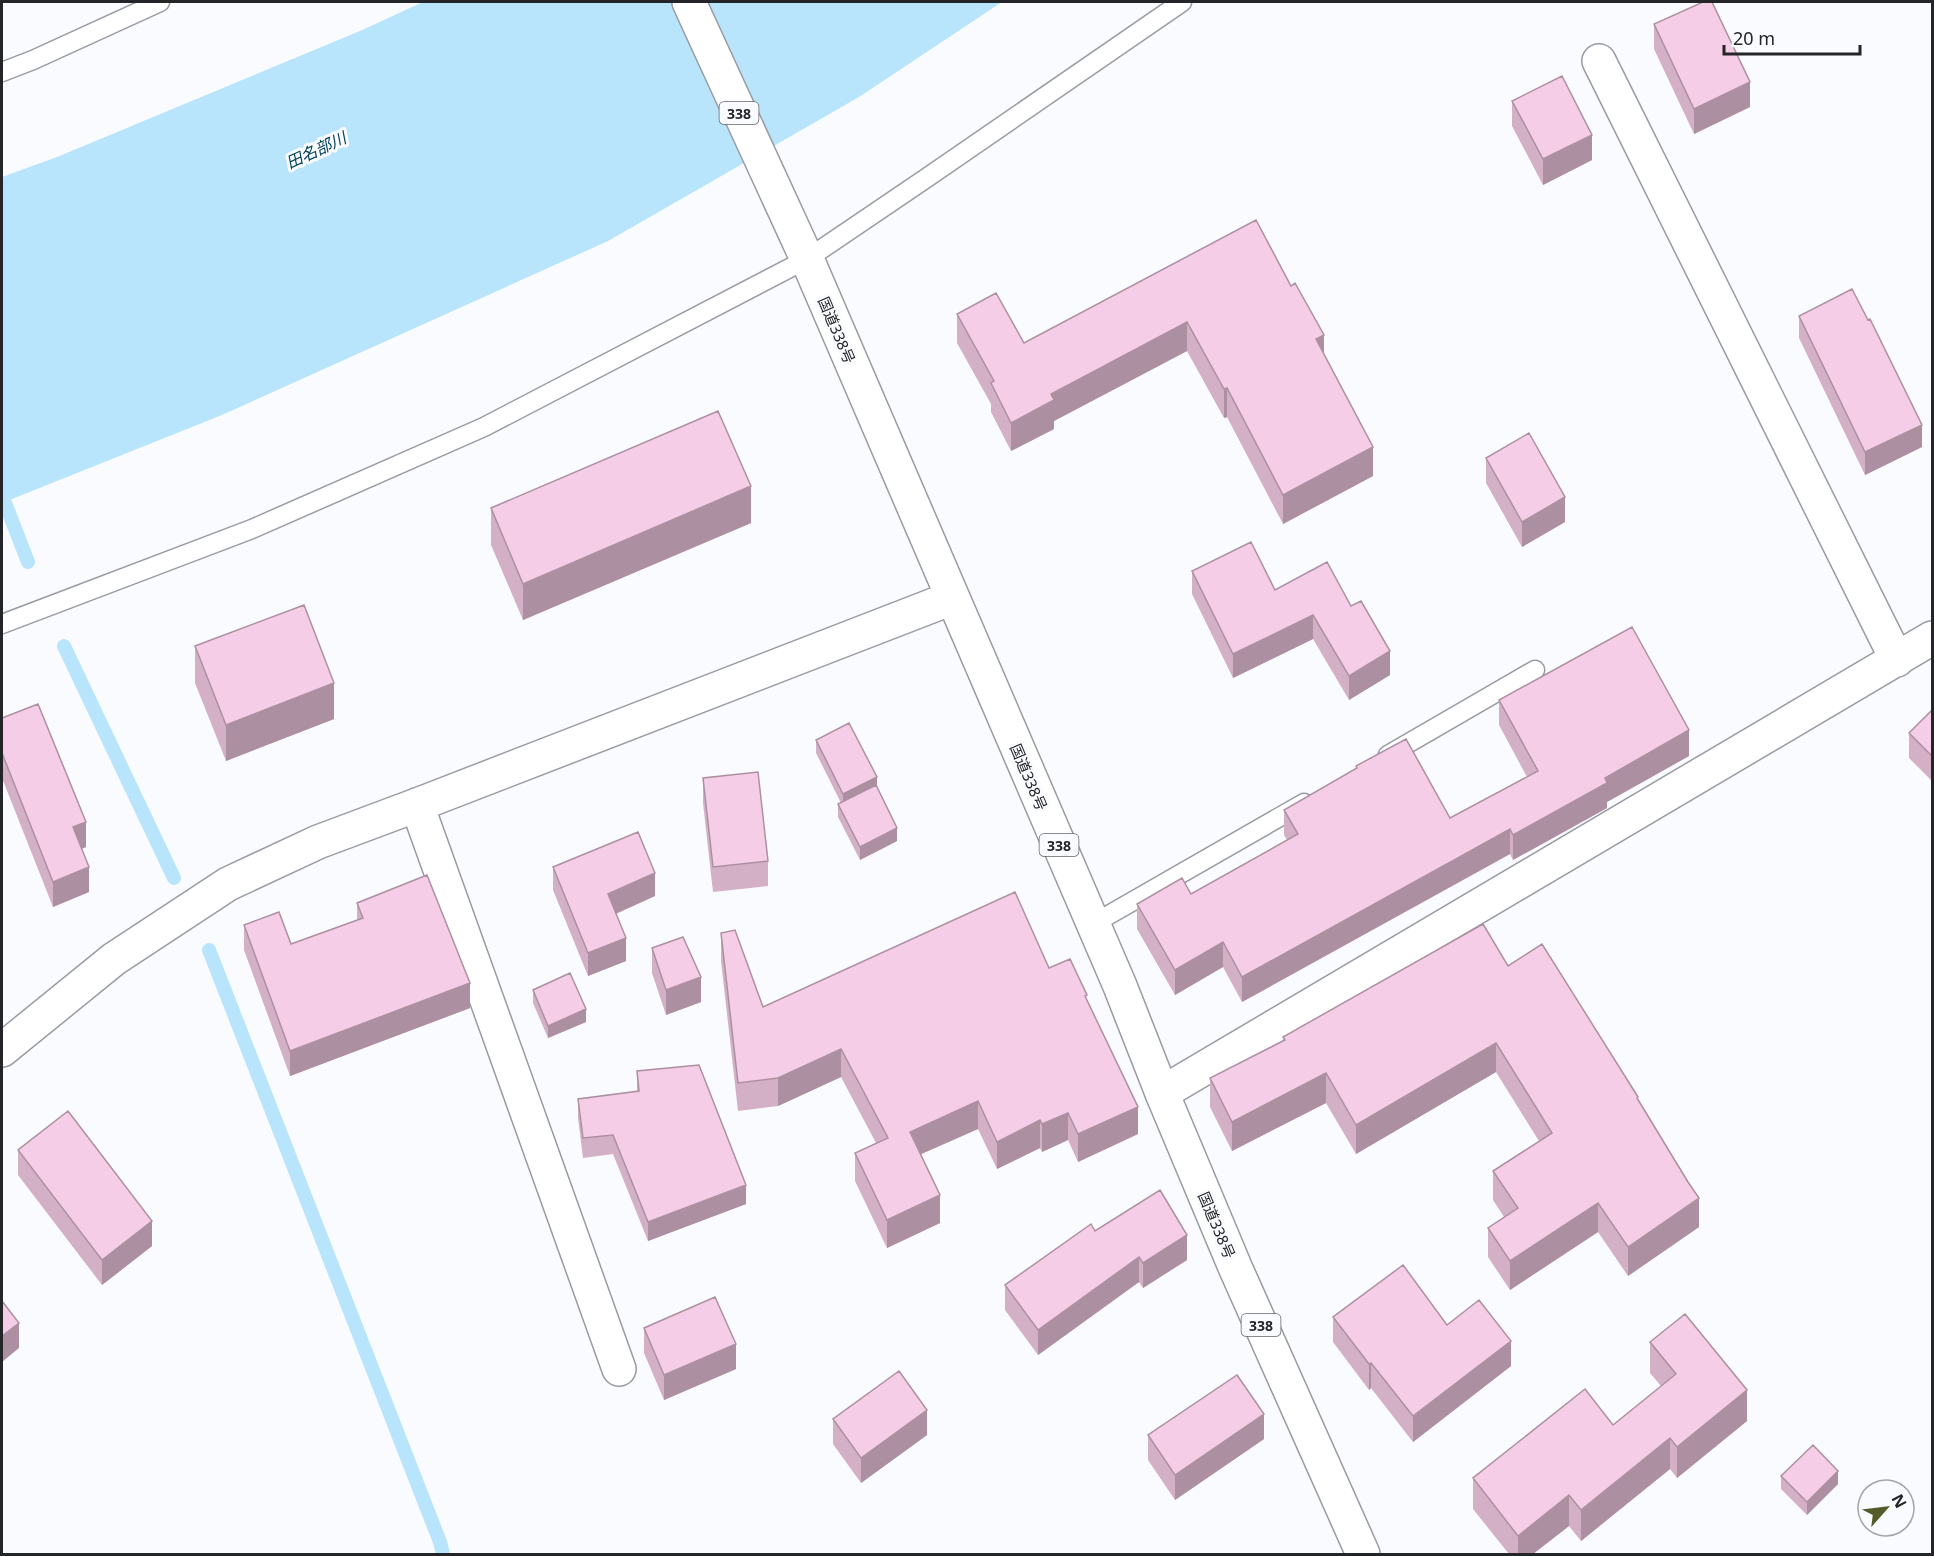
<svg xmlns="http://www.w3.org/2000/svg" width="1934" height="1556" viewBox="0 0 1934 1556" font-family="'Noto Sans','Noto Sans JP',sans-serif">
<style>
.water{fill:#b8e5fc}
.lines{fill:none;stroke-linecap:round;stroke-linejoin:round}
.stream{stroke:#b8e5fc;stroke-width:14}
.lane-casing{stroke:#989ba2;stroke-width:21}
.street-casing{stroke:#989ba2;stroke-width:36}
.secondary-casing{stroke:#989ba2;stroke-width:36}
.highway-casing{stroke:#989ba2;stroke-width:36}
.lane{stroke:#fff;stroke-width:18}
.street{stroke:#fff;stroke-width:33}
.secondary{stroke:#fff;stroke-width:33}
.highway{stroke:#fff;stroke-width:33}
.wall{fill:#d4b0c6}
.shaded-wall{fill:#ac90a1}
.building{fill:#f6cde6;stroke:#ac90a1;stroke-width:1.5}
.labels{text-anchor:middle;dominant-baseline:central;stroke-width:6;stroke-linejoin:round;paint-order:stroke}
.shield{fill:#fafbff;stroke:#646568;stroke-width:1.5}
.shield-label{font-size:14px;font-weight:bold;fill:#242528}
.street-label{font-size:15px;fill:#242528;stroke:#fafbff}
.water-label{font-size:16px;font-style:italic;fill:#014057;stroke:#fafbff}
</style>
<rect width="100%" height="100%" fill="#fafbff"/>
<path class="water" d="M423,2H1002L859,97L608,241L222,415L2,503V177L57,157L360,31Z"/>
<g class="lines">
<path class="stream" d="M2,495L28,562
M64,646L174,878
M209,950L440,1542L443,1554"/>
<defs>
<path id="lane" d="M2,72L33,60L160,2
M2,624L252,529L484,427L807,259L925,179L1182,2
M1388,755L1535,670
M1093,924L1304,803"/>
<path id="street" d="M1599,61L1897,660
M417,805L619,1369
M1162,1093L1932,638"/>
<path id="secondary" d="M2,1050L114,959L228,884L318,842L417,805L952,598"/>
<path id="highway" d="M689,2L807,259L1120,986L1162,1093L1235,1267L1363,1554"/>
</defs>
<use href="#lane" class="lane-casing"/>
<use href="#street" class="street-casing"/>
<use href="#secondary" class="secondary-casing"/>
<use href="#highway" class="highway-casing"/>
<use href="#lane" class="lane"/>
<use href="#street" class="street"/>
<use href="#secondary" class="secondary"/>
<use href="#highway" class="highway"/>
</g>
<path class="wall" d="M1654,24L1750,107L1694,134L1654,49Z
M1512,101L1592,160L1543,185L1512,126Z
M1256,220L1324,354L1373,476L1283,524L1227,417L1224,418L1187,351L1054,421V429L1011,451L991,412V404L957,343V314L1024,343Z
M1799,316L1922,447L1865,475L1799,338Z
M1486,458L1565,522L1522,547L1486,483Z
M491,508L751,523L523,620L491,545Z
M1192,571L1351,606L1390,675L1349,700L1313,639L1233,678L1192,594Z
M195,646L334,719L226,761L195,683Z
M1499,700L1689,756L1607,802V808L1513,860L1510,854L1242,1002L1223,967L1175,995L1137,929V904L1191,894L1287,840L1284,835V810L1356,769V766L1450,818L1527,777L1499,725Z
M1932,710V781L1909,758V733Z
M2,718L86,847L82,849L89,892L53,907L2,778Z
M816,740L877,787L897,841L860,860L838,817V804L841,803L816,753Z
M703,778L768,861V886L713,892L703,803Z
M553,867L655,896L616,914L626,961L588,976L553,890Z
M357,903L470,1008L290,1076L244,950V925L291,944L357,921Z
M721,933L763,1007L1049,968L1087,1001L1138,1134L1078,1162L1068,1140L1042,1152L1040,1148L997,1169L978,1129L921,1154L940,1223L887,1248L855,1181V1153L876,1143L841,1077L778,1106L738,1111L721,961Z
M652,948L701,1002L666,1015L652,973Z
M1508,966L1638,1101L1699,1227L1628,1276L1598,1232L1510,1290L1488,1257V1228L1504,1217L1493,1200V1171L1539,1141L1496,1072L1356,1154L1326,1103L1232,1151L1210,1107V1078L1283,1040V1037Z
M533,990L586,1022L548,1038L533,1003Z
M637,1071L746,1204L648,1241L613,1154L583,1158L578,1118V1099L637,1092Z
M18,1150L152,1246L102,1285L18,1175Z
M1095,1231L1187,1260L1143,1288L1139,1282L1038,1355L1005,1310V1285Z
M1333,1317L1447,1325L1511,1366L1413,1442L1371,1388L1369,1390L1333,1342Z
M644,1328L736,1369L664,1400L644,1353Z
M1650,1342L1747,1421L1677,1478L1670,1469L1581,1541L1569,1526L1533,1554H1509L1473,1509V1478L1613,1425L1661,1386L1650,1373Z
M833,1419L927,1435L861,1483L833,1444Z
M1148,1435L1264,1439L1175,1500L1148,1460Z
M1781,1476L1838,1484L1807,1515L1781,1489Z"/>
<path class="shaded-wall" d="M1750,82V107L1694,134V109Z
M1592,135V160L1543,185V159Z
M1187,322V351L1054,421V429L1011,451V423L1051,394Z
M1324,335V364L1316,339Z
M1227,388V417L1224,418V389Z
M1922,425V447L1865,475V452Z
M1373,447V476L1283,524V495Z
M751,486V523L523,620V584Z
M1565,497V522L1522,547V522Z
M1313,615V639L1233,678V654Z
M1390,651V675L1349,700V676Z
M334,683V719L226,761V725Z
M1689,730V756L1607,802V808L1513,860V835L1605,778Z
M877,777V790L843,807V794Z
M86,822V847L73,852V827Z
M897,828V841L860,860V847Z
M1510,829V854L1242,1002V977Z
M89,867V892L53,907V882Z
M655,873V896L608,917V894Z
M626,938V961L588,976V953Z
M1223,942V967L1175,995V970Z
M701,977V1002L666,1015V990Z
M470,983V1008L290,1076V1051Z
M586,1009V1022L548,1038V1026Z
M1496,1043V1072L1356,1154V1125Z
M841,1049V1077L778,1106V1078Z
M1326,1073V1103L1232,1151V1122Z
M978,1101V1129L910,1159V1132Z
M1138,1107V1134L1078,1162V1134Z
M1068,1113V1140L1042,1152V1124Z
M1040,1120V1148L997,1169V1142Z
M746,1185V1204L648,1241V1222Z
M940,1195V1223L887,1248V1220Z
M1699,1198V1227L1628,1276V1247Z
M1598,1203V1232L1510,1290V1261Z
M152,1221V1246L102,1285V1260Z
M1187,1235V1260L1143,1288V1263Z
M1139,1257V1282L1038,1355V1330Z
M19,1323V1348L2,1362V1336Z
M1511,1341V1366L1413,1442V1416Z
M736,1344V1369L664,1400V1375Z
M1371,1363V1388L1369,1390V1364Z
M1747,1390V1421L1677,1478V1447Z
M927,1410V1435L861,1483V1458Z
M1264,1414V1439L1175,1500V1475Z
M1670,1438V1469L1581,1541V1510Z
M1838,1471V1484L1807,1515V1502Z
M1569,1495V1526L1533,1554H1518V1536Z"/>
<path class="building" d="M1703,2H1712L1750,82L1694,109L1654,24Z
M1562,76L1592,135L1543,159L1512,101Z
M1256,220L1291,286L1295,283L1324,335L1316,339L1373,447L1283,495L1227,388L1224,389L1187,322L1051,394L1054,400L1011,423L991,383L994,381L957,314L996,293L1024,343Z
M1852,289L1868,320L1870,319L1922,425L1865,452L1799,316Z
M718,411L751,486L523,584L491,508Z
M1529,433L1565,497L1522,522L1486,458Z
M1251,542L1275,590L1327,562L1351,606L1361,601L1390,651L1349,676L1313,615L1233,654L1192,571Z
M304,605L334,683L226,725L195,646Z
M1632,627L1689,730L1605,778L1607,783L1513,835L1510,829L1242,977L1223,942L1175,970L1137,904L1182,878L1191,894L1298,834L1284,810L1357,768L1356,766L1406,739L1450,818L1538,771L1499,700Z
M38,704L86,822L73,827L89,867L53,882L2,753V718Z
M1932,710V756L1909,733Z
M849,723L877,777L843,794L816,740Z
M758,772L768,861L713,867L703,778Z
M876,785L897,828L860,847L838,804Z
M638,832L655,873L608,894L626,938L588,953L553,867Z
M427,875L470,983L290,1051L244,925L279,912L291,944L363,918L357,903Z
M1015,892L1049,968L1070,959L1087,995L1085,996L1138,1107L1078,1134L1068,1113L1042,1124L1040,1120L997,1142L978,1101L910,1132L940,1195L887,1220L855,1153L888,1138L841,1049L778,1078L738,1083L721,933L735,930L763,1007Z
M1483,924L1508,966L1542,944L1638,1097L1637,1098L1688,1182L1699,1198L1628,1247L1598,1203L1510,1261L1488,1228L1518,1208L1493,1171L1552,1133L1496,1043L1356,1125L1326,1073L1232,1122L1210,1078L1285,1040L1283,1037Z
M683,937L701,977L666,990L652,948Z
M570,973L586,1009L548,1026L533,990Z
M699,1065L746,1185L648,1222L613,1135L583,1138L578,1099L639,1091L637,1071Z
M68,1111L152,1221L102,1260L18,1150Z
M1160,1190L1187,1235L1143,1263L1139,1257L1038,1330L1005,1285L1091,1224L1095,1231Z
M1403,1265L1447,1325L1479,1300L1511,1341L1413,1416L1371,1363L1369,1364L1333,1317Z
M715,1297L736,1344L664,1375L644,1328Z
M2,1301L19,1323L2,1336Z
M1685,1314L1747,1390L1677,1447L1670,1438L1581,1510L1569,1495L1518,1536L1473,1478L1585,1389L1613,1425L1676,1374L1650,1342Z
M899,1371L927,1410L861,1458L833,1419Z
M1237,1375L1264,1414L1175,1475L1148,1435Z
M1813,1445L1838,1471L1807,1502L1781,1476Z"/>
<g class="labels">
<g class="shield">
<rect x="719.5" y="102" width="39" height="22" rx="4.5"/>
<rect x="1039.5" y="834" width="39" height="22" rx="4.5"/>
<rect x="1241.5" y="1314" width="39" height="22" rx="4.5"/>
</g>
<g class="shield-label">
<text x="739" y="113">338</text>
<text x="1059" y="845">338</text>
<text x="1261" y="1325">338</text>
</g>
<g class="street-label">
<text transform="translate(837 330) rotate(67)">国道338号</text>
<text transform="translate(1029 777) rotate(67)">国道338号</text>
<text transform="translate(1217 1225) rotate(67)">国道338号</text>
</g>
<g class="water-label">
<text transform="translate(316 150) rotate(-25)">田名部川</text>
</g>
</g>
<rect width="1934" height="1556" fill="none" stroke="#242528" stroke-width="6"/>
<g transform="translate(1886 1508) rotate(62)"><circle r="28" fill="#fafbff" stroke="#a4a5a9" stroke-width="1.5"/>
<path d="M0-4.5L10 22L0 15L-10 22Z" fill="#545a28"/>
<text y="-9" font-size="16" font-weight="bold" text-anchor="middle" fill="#242528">N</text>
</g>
<path d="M1724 45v9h136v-9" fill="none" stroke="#242528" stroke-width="3"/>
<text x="1733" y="45" font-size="18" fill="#242528" stroke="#fafbff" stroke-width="4.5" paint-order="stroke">20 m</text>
</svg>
